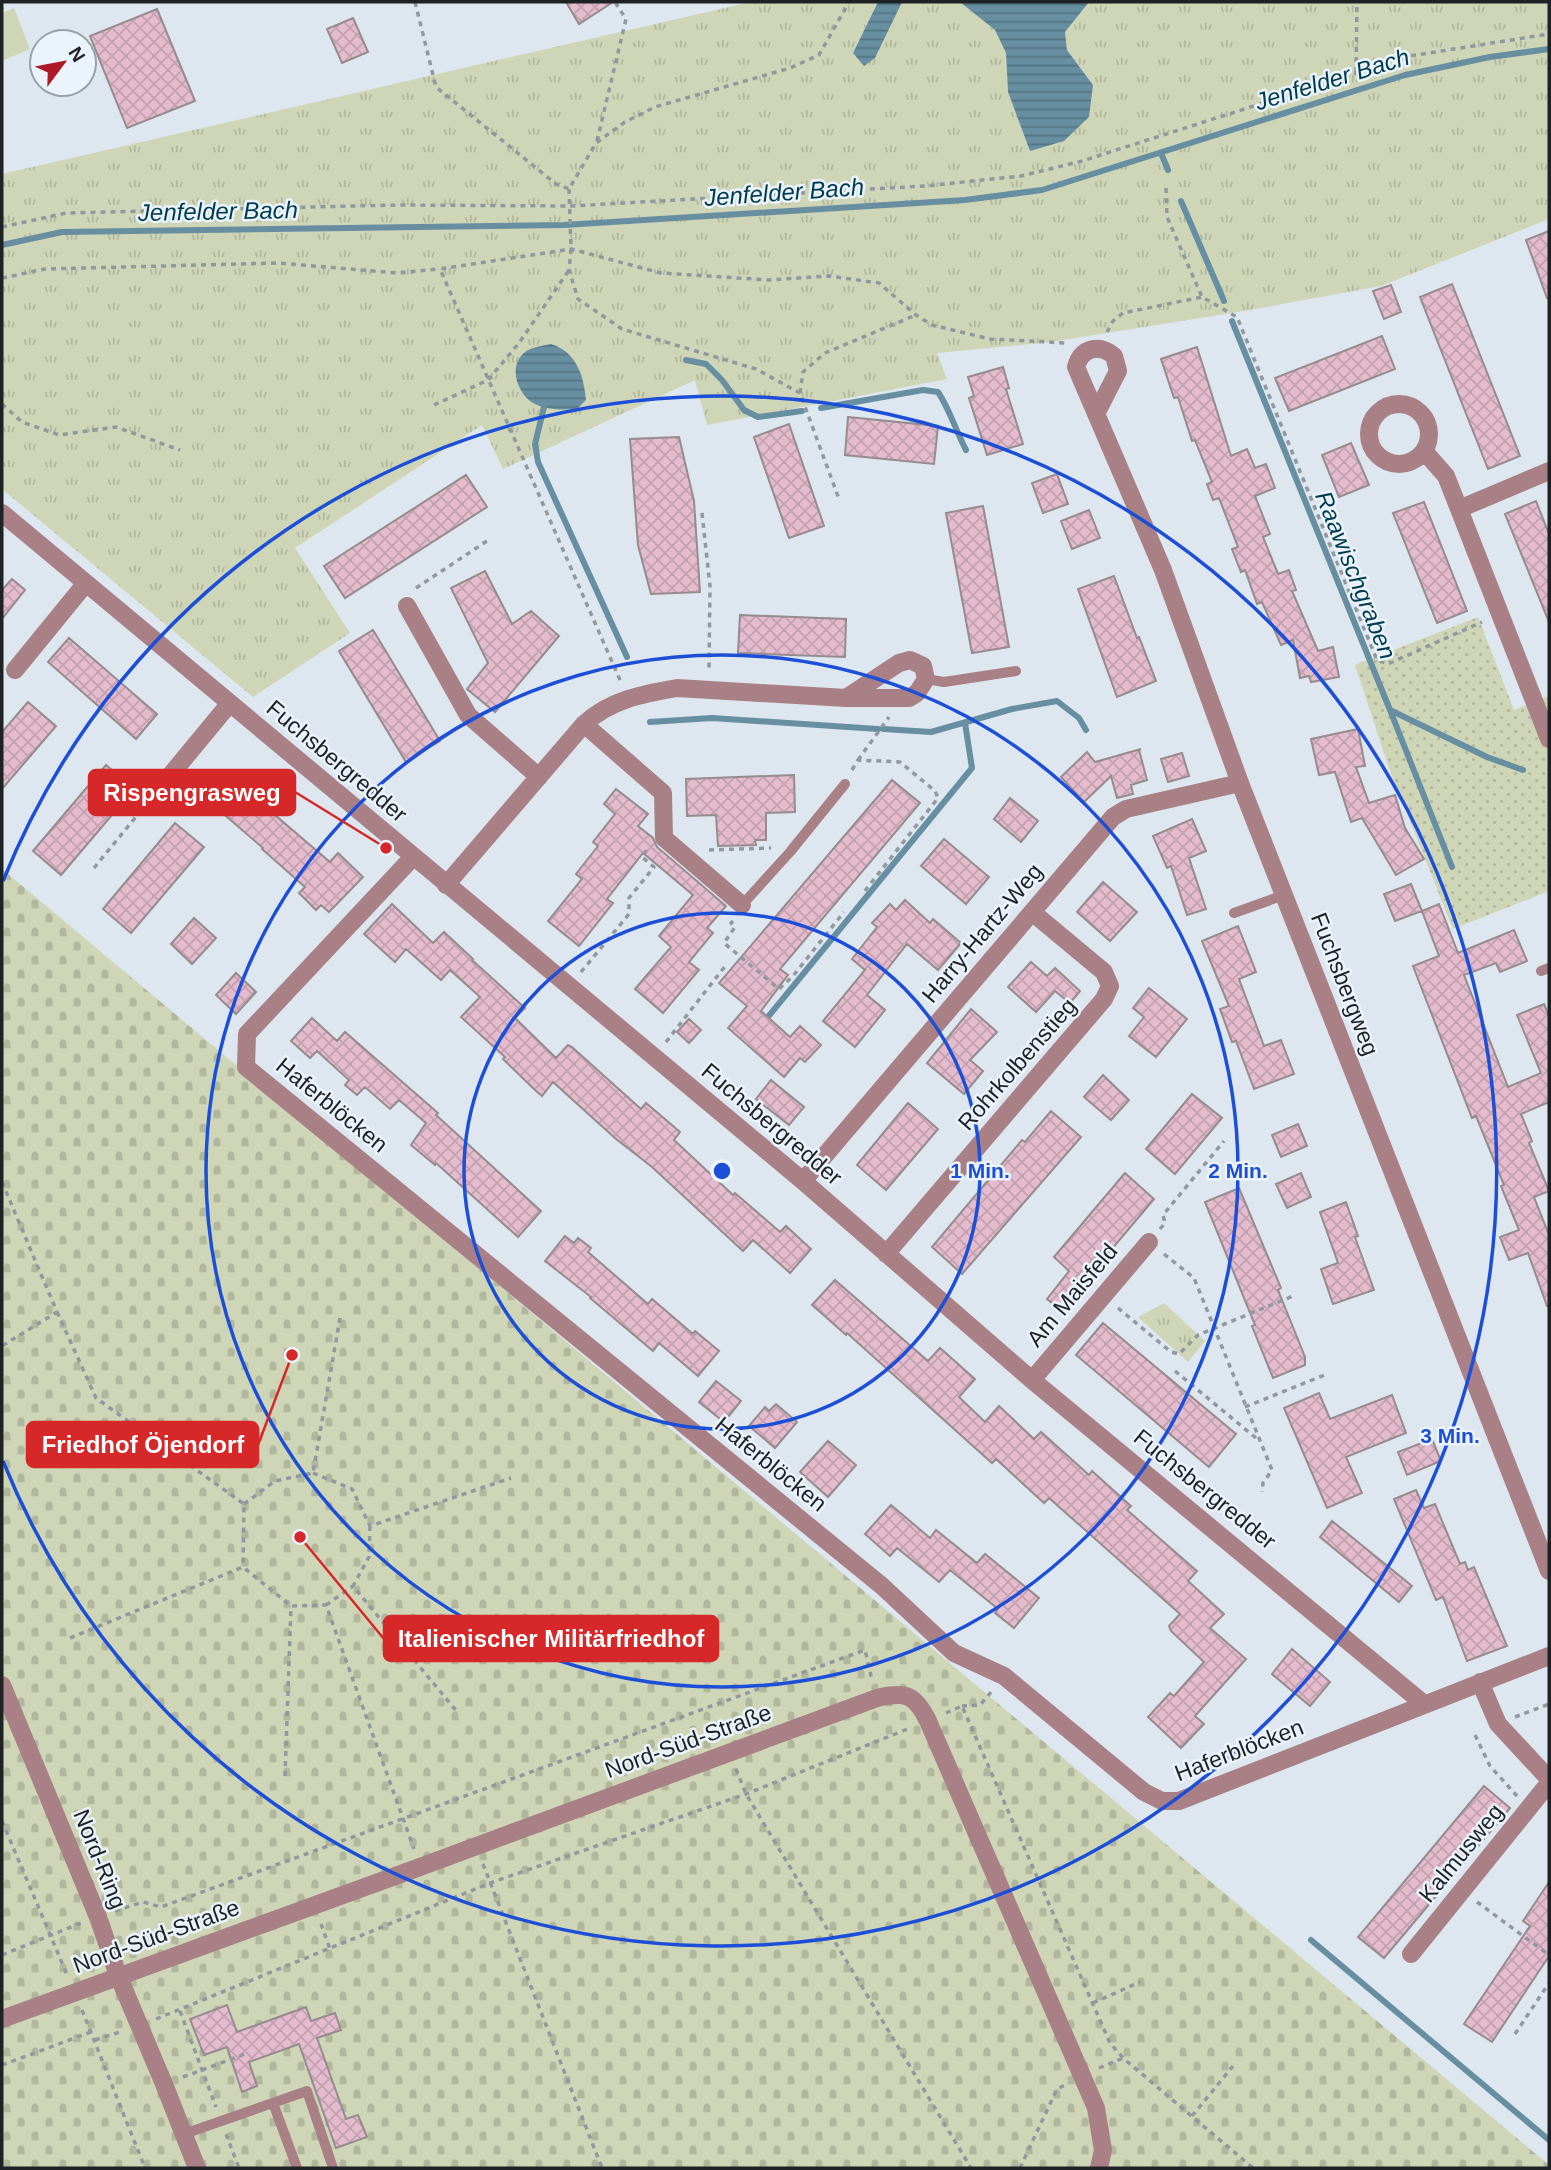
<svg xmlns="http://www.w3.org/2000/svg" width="1551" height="2170" viewBox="0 0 1551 2170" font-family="Helvetica,sans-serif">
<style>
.grass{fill:url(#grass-dots)}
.cemetery{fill:url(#cemetery-stones)}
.park{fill:url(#park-tufts);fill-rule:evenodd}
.pitch{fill:#cfd6b7}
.water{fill:url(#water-rules)}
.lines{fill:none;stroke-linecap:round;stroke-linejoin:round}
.stream{stroke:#678fa1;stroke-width:6}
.building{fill:url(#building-cross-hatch);stroke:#968b8f;stroke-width:2}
.path{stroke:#92989f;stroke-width:3.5;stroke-dasharray:5 5;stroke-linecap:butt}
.lane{stroke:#a88086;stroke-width:10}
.street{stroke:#a88086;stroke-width:18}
.ring{fill:none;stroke:#1d4ed8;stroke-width:3.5}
.labels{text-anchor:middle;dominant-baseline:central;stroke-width:5;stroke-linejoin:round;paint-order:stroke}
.street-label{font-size:23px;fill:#1f2225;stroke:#ebf4fc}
.water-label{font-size:24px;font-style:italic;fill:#003b4f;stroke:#ebf4fc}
.centre{fill:#1d4ed8;stroke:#ebf4fc;stroke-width:3.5}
.ring-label{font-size:21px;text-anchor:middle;font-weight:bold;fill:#1d4ed8;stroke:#ebf4fc;stroke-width:5;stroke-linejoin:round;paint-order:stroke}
.leader{fill:none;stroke:#d62828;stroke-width:2.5}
.callout-dot{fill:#d62828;stroke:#ebf4fc;stroke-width:2.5}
.callout{fill:#d62828;stroke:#d62828;stroke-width:2.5}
.callout-label{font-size:24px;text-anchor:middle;font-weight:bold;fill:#fff}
</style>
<defs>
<pattern id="grass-dots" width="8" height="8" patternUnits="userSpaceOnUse" patternTransform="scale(1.75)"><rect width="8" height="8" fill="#cfd6b7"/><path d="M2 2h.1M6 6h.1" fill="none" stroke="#b1b79d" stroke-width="1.8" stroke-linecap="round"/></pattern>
<pattern id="cemetery-stones" width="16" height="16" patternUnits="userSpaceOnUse" patternTransform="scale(1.75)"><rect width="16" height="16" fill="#cfd6b7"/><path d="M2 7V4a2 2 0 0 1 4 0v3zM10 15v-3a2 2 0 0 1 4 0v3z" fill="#b1b79d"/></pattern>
<pattern id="park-tufts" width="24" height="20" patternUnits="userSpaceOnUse" patternTransform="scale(1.75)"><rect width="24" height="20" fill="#cfd6b7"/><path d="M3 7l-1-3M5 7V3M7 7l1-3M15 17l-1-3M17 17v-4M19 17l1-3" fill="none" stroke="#b1b79d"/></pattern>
<pattern id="water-rules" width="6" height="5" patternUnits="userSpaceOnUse" patternTransform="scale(1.75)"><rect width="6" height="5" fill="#678fa1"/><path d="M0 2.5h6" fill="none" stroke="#547483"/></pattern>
<pattern id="building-cross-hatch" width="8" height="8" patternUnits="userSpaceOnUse" patternTransform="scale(1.75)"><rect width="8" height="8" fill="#e4bccd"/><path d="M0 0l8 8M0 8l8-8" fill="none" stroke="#c3a1b0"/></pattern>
</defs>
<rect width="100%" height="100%" fill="#dee6ef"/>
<path class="grass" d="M1478,617L1514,710L1549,696V891L1453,929L1389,768L1355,665Z"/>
<path class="cemetery" d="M2,869L1549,2165V2168H2Z"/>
<path class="park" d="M751,2H878L853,53L902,2H960L995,30L1006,53L1008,92L1030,151L1093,85L1067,50L1065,32L1089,2H1549V219L1381,286L1244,311L1051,342L937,353L947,379L707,425L695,380L503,469L482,425L295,548L350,633L253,697L2,489V174ZM551,344C574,350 576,365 584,385L535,347Z
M1164,1303L1205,1341L1188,1362L1138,1317Z"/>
<path class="pitch" d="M14,8L30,49L2,61V13Z"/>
<path class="water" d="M878,2H902L875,58L864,66L853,53Z
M960,2H1089L1065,32L1067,50L1093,85L1089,117L1064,141L1030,151L1008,92L1006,53L995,30Z
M551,344C576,351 584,376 586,400L577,409C563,410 546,410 533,403C519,395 509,370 521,356C528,347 541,346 551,344Z"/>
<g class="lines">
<path class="stream" d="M1161,153L1168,170
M1181,201L1224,301
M2,245L62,232L564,225L965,200L1042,190L1405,75L1490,57L1549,49
M1232,321L1390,710L1487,757L1523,770
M686,360L706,364L722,380L744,410L758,417L802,411
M544,407L535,444L538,462L627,657
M821,408L923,390L938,392C950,410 956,431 966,450
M1390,710L1452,867
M650,722L712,718L878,729
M883,729L931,732L1012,709L1057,701L1079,718L1086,730
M763,1023L972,768L965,723
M1311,1940L1549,2140"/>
</g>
<path class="building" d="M566,2H613L579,24Z
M157,9L195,101L127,128L90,36Z
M353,18L368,52L342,63L327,29Z
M1549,231V298H1547L1526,240Z
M1452,284L1520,456L1488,469L1420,297Z
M1391,285L1401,312L1384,319L1373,291Z
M1382,336L1395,369L1289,411L1275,378Z
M1197,347L1231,456L1247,449L1255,468L1266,464L1275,488L1255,496L1270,534L1263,537L1278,574L1289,570L1296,590L1292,591L1318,651L1333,647L1339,677L1311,682L1309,676L1300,678L1293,640L1281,645L1262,602L1257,604L1245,570L1241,572L1232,549L1238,547L1219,498L1213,500L1207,484L1212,482L1195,440L1192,441L1178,397L1174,398L1161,359Z
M1003,367L1009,388L1006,389L1023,444L987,455L969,398L974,396L968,377Z
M848,417L938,426L934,464L845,455Z
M789,424L824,526L789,538L754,437Z
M679,437L694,501L700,592L651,594L638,545L630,439Z
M1351,443L1369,485L1339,497L1322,455Z
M1057,474L1068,504L1043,513L1032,483Z
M466,475L487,507L345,598L324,566Z
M1536,501L1549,534V622L1505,514Z
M1424,502L1467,611L1437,623L1393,513Z
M983,506L1009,647L972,653L946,513Z
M1089,510L1100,538L1072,549L1061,521Z
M485,571L512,624L531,611L559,636L495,712L467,689L488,663L451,588Z
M1114,576L1137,638L1139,637L1156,681L1117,697L1078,589Z
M12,579L25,590L2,619V590Z
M740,615L846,619L845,657L738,653Z
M373,630L440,741L406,762L339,651Z
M69,638L157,714L136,739L48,662Z
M28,702L56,726L2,789V732Z
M1358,729L1365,766L1356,767L1369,803L1395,795L1405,828L1424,859L1396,875L1362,818L1351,822L1335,772L1319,775L1311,739Z
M1141,749L1139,750L1147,780L1131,785L1133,794L1117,798L1111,776L1084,802L1061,777L1087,752L1095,762Z
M1182,753L1189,776L1168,782L1161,759Z
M106,765L134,789L61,875L33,851Z
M227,774L330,862L338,853L363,877L329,912L321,905L316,910L299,893L305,887L262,849L263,848L206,799Z
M794,775L795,812L766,813V840H755L756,845L718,846L716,815L687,816L686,779Z
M892,780L920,803L780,969L788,975L761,1011L790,1037L800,1026L821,1045L805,1062L800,1058L784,1077L728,1028L747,1006L719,983Z
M616,789L648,814L638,826L653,838L657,847L726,906L707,928L713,933L689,962L699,970L663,1013L635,989L671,947L659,936L693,895L643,853L607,899L613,903L579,946L548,921L582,879L576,874L598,846L593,842L615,814L604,804Z
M1010,798L1038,821L1021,842L994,819Z
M1192,819L1206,851L1189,858L1206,909L1187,915L1171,866L1167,868L1153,836Z
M175,823L204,847L131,933L103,909Z
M944,839L989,877L966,904L921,866Z
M1103,882L1137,912L1110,941L1077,912Z
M1411,884L1422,911L1395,921L1384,894Z
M905,900L930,923L933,919L961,943L938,970L907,944L867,995L885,1010L855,1047L823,1021L865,970L852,959L877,927L872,923L890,904L896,910Z
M392,904L433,943L444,932L473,959L472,960L525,1008L515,1018L556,1058L568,1045L572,1047L641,1109L646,1103L680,1132L674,1140L733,1195L735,1193L780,1232L786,1226L811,1249L790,1273L753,1240L743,1251L652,1167L616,1139L553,1082L542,1096L535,1090L503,1059L505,1057L461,1017L480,997L450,970L441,980L406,949L395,962L364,934Z
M1439,904L1458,953L1514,930L1527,961L1500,972L1496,963L1464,975L1508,1087L1541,1073L1517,1015L1544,1004L1549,1016V1102L1521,1114L1532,1141L1529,1143L1549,1191L1534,1197L1549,1235V1306H1547L1528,1253L1509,1260L1500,1237L1519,1230L1501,1186L1504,1185L1476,1116L1472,1118L1413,966L1439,956L1422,911Z
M194,918L216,938L192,964L171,944Z
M1238,926L1256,972L1239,979L1264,1046L1281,1040L1294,1074L1254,1089L1236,1041L1232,1042L1220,1009L1229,1006L1202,941Z
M1031,962L1047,976L1055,968L1080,991L1070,1003L1055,991L1036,1012L1008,987Z
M236,973L256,992L236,1014L216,995Z
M1149,988L1187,1019L1156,1057L1129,1036L1144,1017L1133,1008Z
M971,1009L997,1032L970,1060L983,1071L964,1094L927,1063Z
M312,1018L337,1041L345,1032L438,1113L436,1115L541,1211L518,1237L436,1163L435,1165L411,1145L426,1123L399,1100L390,1109L365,1087L357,1095L345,1085L349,1080L317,1051L310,1058L291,1041Z
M689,1019L701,1030L689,1043L677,1032Z
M1103,1075L1129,1100L1111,1120L1084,1097Z
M771,1080L804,1107L789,1125L756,1099Z
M1192,1094L1222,1118L1175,1174L1146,1149Z
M908,1103L938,1129L886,1190L857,1165Z
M1051,1111L1081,1137L962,1274L932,1247L1022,1140L1025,1142Z
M1298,1124L1307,1146L1281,1157L1272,1135Z
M1125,1173L1154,1199L1074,1294L1079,1298L1066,1314L1047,1299L1069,1271L1054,1257Z
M1301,1173L1311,1197L1287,1208L1276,1184Z
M1239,1188L1281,1288L1278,1290L1305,1357V1365L1273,1378L1252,1326L1255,1325L1205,1202Z
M1346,1202L1358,1236L1355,1237L1374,1290L1333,1304L1321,1269L1338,1263L1320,1212Z
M565,1236L574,1243L578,1238L591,1248L588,1252L648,1304L652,1299L693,1334L695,1331L719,1351L698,1376L659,1343L653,1351L590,1298L591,1297L545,1261Z
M835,1280L928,1361L940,1348L975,1379L959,1397L985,1422L999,1406L1034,1439L1041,1432L1089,1475L1092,1471L1131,1506L1127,1510L1197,1571L1188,1581L1224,1614L1210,1628L1246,1659L1195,1716L1204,1724L1181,1748L1148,1717L1170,1693L1174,1696L1204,1662L1171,1631L1169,1626L1180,1614L1049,1498L1044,1503L996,1459L992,1463L847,1333L846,1335L812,1305Z
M1103,1323L1236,1434L1209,1467L1076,1355Z
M716,1381L741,1401L724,1422L699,1402Z
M1319,1393L1330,1419L1392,1395L1406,1433L1346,1457L1362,1493L1327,1508L1284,1408Z
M776,1404L797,1422L775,1448L749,1426L765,1407L769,1411Z
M1432,1439L1441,1461L1407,1475L1398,1452Z
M828,1441L856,1465L828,1497L800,1472Z
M1416,1490L1424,1508L1435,1504L1460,1564L1465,1562L1468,1570L1474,1567L1507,1646L1467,1661L1443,1597L1436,1600L1394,1499Z
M891,1505L930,1538L936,1530L977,1563L985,1554L1039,1598L1014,1628L995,1613L998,1609L950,1570L939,1582L897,1548L890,1556L865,1534Z
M1332,1521L1412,1586L1399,1602L1320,1537Z
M1292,1649L1330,1682L1310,1706L1272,1674Z
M1484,1786L1510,1808L1384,1958L1358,1937Z
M1549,1882V1956L1492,2042L1464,2024L1530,1926L1523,1921Z
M227,2005L237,2032L306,2007L311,2021L335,2013L341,2030L317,2038L346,2119L358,2115L367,2137L336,2148L299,2044L249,2062L257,2086L242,2092L227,2047L204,2055L190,2019Z"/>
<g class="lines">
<path class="path" d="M415,2L436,87L556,184L569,189L596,143L625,122L655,107L790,68L819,55L849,2
M1356,72L1357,2
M597,141L626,19L615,2
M1166,188L1167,217L1202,297L1237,317L1377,660L1388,664L1482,622
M569,189L571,249L569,270L578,299L622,329L756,369L800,393L839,499
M2,227L66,213L396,205L571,206L925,186L1021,176L1082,161L1410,56L1549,34
M2,278L45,269L278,263L397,273L439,269
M1107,332L1113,321L1123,313L1202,297
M800,393L803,372L825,353L916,315
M2,404L22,422L59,435L116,427L180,450
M434,405L488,380L519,343L569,270
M702,513L710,586L709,671
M416,588L490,539
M620,680L440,269L571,249L661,273L769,280L829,276L879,283L916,315L932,325L990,339L1066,343
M858,760L889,717
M852,770L858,760L900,762L935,791L938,798L864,892
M709,850L771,848
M94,868L148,802
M733,921L731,923L735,927L724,943L779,989L793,976L844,912
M581,972L629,914V898L654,867L642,857L648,848
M666,1042L726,965
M2,1182L57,1312L2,1346
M1160,1229L1165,1223L1163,1215L1224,1141
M1164,1254L1194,1278L1272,1470L1263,1483L1262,1492
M1118,1308L1171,1352L1179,1354L1198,1335L1293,1296
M57,1312L96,1398L244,1504L243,1567
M1175,1371L1256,1438
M1245,1407L1327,1374
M313,1473L352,1489L370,1526L511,1478
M244,1504L275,1481L313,1473L340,1318
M370,1526L369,1557L353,1586L458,1713
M326,1605L353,1586
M70,1638L243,1567L291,1606L326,1605L414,1849
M962,1706L980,1705L992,1691
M946,1713L962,1706L1110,2043L1123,2058L1253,2168
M1515,1717L1549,1704
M1475,1735L1490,1766L1517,1796
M736,1769L746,1794L971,2168
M285,1776L291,1606
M2,1821L68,1977
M483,1864L602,2168
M1477,1902L1549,1955
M115,1911L143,1902L161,1907L865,1650L872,1680
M321,1924L330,1949
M2,1955L81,1923
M1093,2003L1140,1982
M82,2010L145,2168
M180,2011L216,2107
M156,2019L490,1883L746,1794L910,1728
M1515,2034L1549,1983
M95,2040L123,2031
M2,2065L91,2032
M1099,2068L1123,2058
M183,2077L245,2054
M1192,2116L1233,2066
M226,2134L239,2168
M1020,2168L1057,2089L1067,2084"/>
<path class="lane" d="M926,679L944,682L1016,671
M742,905L790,852L845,784
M1234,913L1284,895
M1541,971L1549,968
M273,2103L297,2168
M184,2134L307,2091L333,2168"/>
<path class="street" d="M1369 434a30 30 0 1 1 60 0a30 30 0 1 1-60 0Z
M1096,414L1118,371L1114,356C1099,343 1081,348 1076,367L1163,570L1240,783L1549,1571
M1424,451L1446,476L1459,509
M1549,471L1459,509L1549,739
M2,513L803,1181L1032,1380L1424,1704
M407,606L468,715L539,777
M15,670L86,583
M584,724L663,793L664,838L742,905
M159,789L230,703
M413,857L247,1034L246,1067L882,1586L954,1653L1004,1676L1144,1792L1162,1801H1179L1549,1656
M446,885L584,724C610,700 642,694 677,688L846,698H909L917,693L926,679L923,666L910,660L899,663L846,698
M803,1181L1113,817L1126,809L1240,783
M886,1254L1104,999L1110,986L1104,972L1032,912
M1032,1380L1149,1242
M1480,1682L1498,1724L1549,1779
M2,1685L98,1917L118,1975L164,2084L197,2168
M1411,1954L1549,1783
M2,2019L420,1867L877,1698C905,1691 915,1694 928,1721L1096,2108L1103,2150L1099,2168"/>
</g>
<g class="ring">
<circle cx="722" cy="1171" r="258"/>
<circle cx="722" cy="1171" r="516"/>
<path d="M3 881A775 775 0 1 1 3 1461"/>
</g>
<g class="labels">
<g class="street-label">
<text transform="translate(337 761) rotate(40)">Fuchsbergredder</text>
<text transform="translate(982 933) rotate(-50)">Harry-Hartz-Weg</text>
<text transform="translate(1345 984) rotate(69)">Fuchsbergweg</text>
<text transform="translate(1017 1064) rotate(-49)">Rohrkolbenstieg</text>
<text transform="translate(332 1105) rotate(39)">Haferblöcken</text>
<text transform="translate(772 1124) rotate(40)">Fuchsbergredder</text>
<text transform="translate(1072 1295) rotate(-50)">Am Maisfeld</text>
<text transform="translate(771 1464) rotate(39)">Haferblöcken</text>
<text transform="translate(1205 1489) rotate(39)">Fuchsbergredder</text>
<text transform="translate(688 1741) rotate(-20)">Nord-Süd-Straße</text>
<text transform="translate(1239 1750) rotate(-21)">Haferblöcken</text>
<text transform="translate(1461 1853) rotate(-51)">Kalmusweg</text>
<text transform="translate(100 1859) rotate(68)">Nord-Ring</text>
<text transform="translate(156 1936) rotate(-20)">Nord-Süd-Straße</text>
</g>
<g class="water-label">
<text transform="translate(1332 79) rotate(-17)">Jenfelder Bach</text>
<text transform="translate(784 192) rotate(-4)">Jenfelder Bach</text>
<text transform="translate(218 211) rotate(-1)">Jenfelder Bach</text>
<text transform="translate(1356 575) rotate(68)">Raawischgraben</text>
</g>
</g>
<circle cx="722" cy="1171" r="10" class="centre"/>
<g class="ring-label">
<text x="980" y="1178">1 Min.</text>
<text x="1238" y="1178">2 Min.</text>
<text x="1450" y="1443">3 Min.</text>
</g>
<path class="leader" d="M386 848L295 792M292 1355L258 1445M300 1537L384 1639"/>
<g class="callout-dot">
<circle cx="386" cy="848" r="7"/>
<circle cx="292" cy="1355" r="7"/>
<circle cx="300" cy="1537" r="7"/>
</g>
<g class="callout">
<rect x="89" y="770" width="206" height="45" rx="7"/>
<rect x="27" y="1422" width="231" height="45" rx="7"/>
<rect x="384" y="1616" width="334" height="45" rx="7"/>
</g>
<g class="callout-label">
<text x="192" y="801">Rispengrasweg</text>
<text x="143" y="1453">Friedhof Öjendorf</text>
<text x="551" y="1647">Italienischer Militärfriedhof</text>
</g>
<rect width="1551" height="2170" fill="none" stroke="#1f2225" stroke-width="7"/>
<g transform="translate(63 63) rotate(58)"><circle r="33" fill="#ebf4fc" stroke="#99a0a6" stroke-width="2"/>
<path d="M0-5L12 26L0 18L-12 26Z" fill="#ad1926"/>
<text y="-10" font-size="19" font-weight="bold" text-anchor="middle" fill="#1f2225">N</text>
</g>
</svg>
